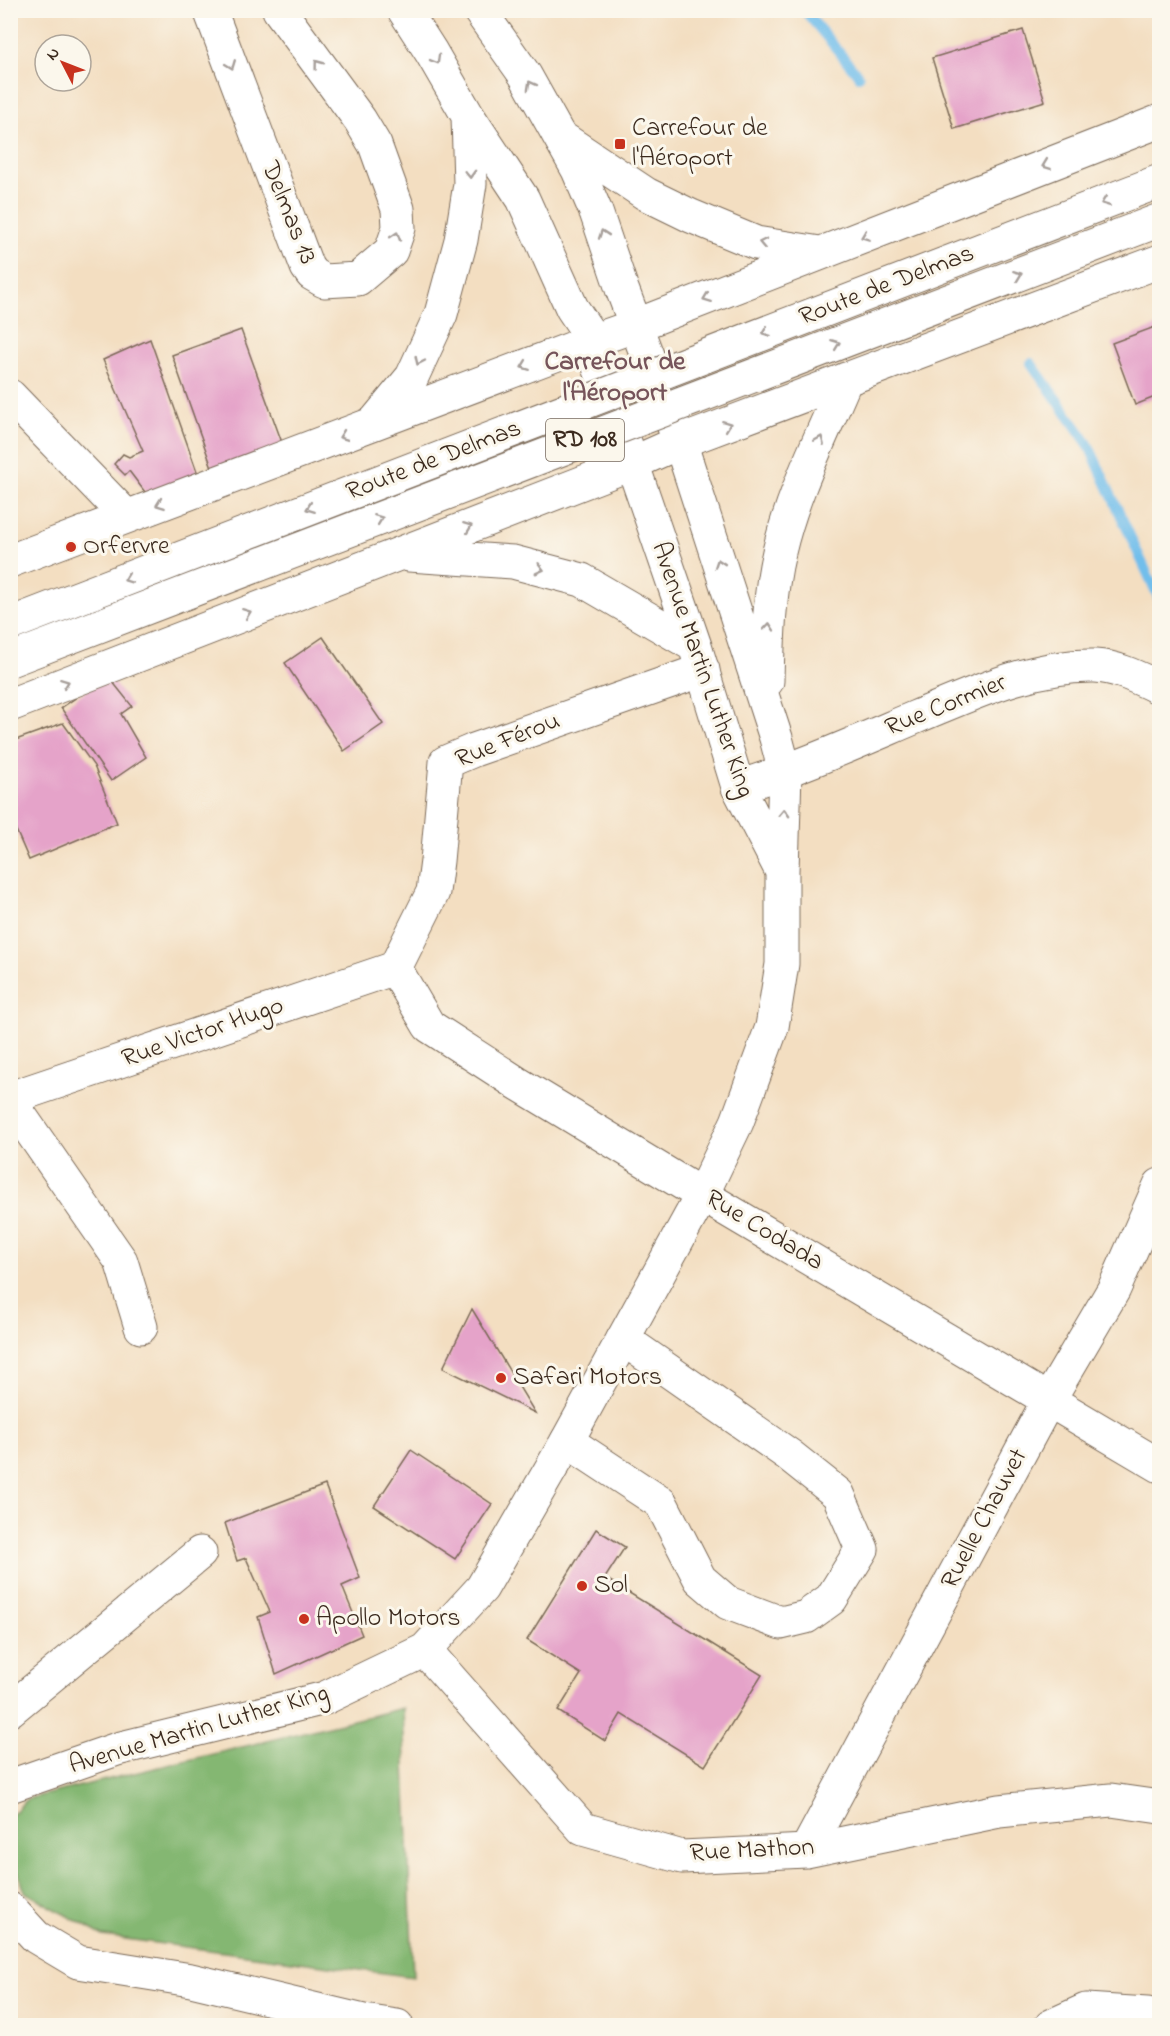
<svg xmlns="http://www.w3.org/2000/svg" width="1170" height="2036" viewBox="0 0 1170 2036" font-family="'Indie Flower',sans-serif">
<style>
.forest{fill:#84b772;stroke:#607048;stroke-width:1.5}
.lines{fill:none;stroke-linecap:round;stroke-linejoin:round}
.stream{stroke:#71beeb;stroke-width:10}
.building{fill:#e5a3c9}
.minor-casing{stroke:#7b6957;stroke-width:35}
.major-casing{stroke:#7b6957;stroke-width:35}
.minor{stroke:#fff;stroke-width:33}
.major{stroke:#fff;stroke-width:33}
.major-bridge-casing{stroke:#7b6957;stroke-width:35;stroke-linecap:butt}
.major-bridge{stroke:#fff;stroke-width:33}
.oneway{stroke:#a79f9a}
.poi-dot{fill:#c8321e;stroke:#fbf7ec;stroke-width:2}
.labels{text-anchor:middle;dominant-baseline:central;stroke-width:6;stroke-linejoin:round;paint-order:stroke}
.shield{fill:#fbf7ec;stroke:#75685c;stroke-width:1.5}
.shield-label{font-size:24px;font-weight:bold;fill:#3b2a1e}
.poi-label{font-size:26px;fill:#3b2a1e;stroke:#fbf7ec;text-anchor:start}
.street-label{font-size:26px;fill:#3b2a1e;stroke:#fbf7ec}
.neighbourhood-label{font-size:27px;font-weight:bold;fill:#76545a;stroke:#fbf7ec}
</style>
<rect width="100%" height="100%" fill="#fbf7ec"/>
<filter id="ink" filterUnits="userSpaceOnUse"><feTurbulence type="fractalNoise" baseFrequency=".0167" numOctaves="2"/><feDisplacementMap in="SourceGraphic" scale="12" xChannelSelector="R" yChannelSelector="G"/><feConvolveMatrix kernelMatrix="1 2 1 2 8 2 1 2 1" color-interpolation-filters="sRGB"/></filter>
<filter id="wash" filterUnits="userSpaceOnUse"><feTurbulence type="fractalNoise" baseFrequency=".008" numOctaves="4" result="noise"/><feDisplacementMap in="SourceGraphic" scale="24" xChannelSelector="R" yChannelSelector="G"/><feGaussianBlur stdDeviation="1.35" result="paint"/><feColorMatrix in="noise" values="0 0 0 0 0 0 0 0 0 0 0 0 0 0 0 0 0 1.4 0 .05"/><feComposite in="paint" operator="in"/></filter>
<g filter="url(#wash)">
<rect width="100%" height="100%" fill="#f3dec1"/>
<path class="forest" d="M403,1708L413,1977L103,1936L25,1892L11,1852L10,1817L27,1799Z"/>
<g class="lines">
<path class="stream" d="M804,10L859,76
M1031,363L1088,444L1160,601"/>
</g>
<g id="blocks">
<path class="building" d="M1023,30L1045,101L954,129L932,58Z
M1160,325V395L1135,405L1112,343Z
M241,330L284,448L214,473L172,355Z
M150,339L199,477L151,500L129,471L125,475L114,464L123,454L129,457L143,451L103,360Z
M323,637L383,724L344,751L285,663Z
M108,676L132,706L121,714L146,757L111,781L61,708Z
M63,723L94,766L117,823L29,860L10,816V742Z
M472,1309L535,1413L443,1368Z
M411,1450L492,1504L455,1559L374,1506Z
M325,1485L360,1578L342,1586L362,1635L276,1674L258,1617L270,1612L246,1558L237,1561L225,1523Z
M596,1529L625,1547L605,1578L762,1675L705,1766L621,1714L605,1741L558,1711L581,1674L527,1640Z"/>
</g>
</g>
<g filter="url(#ink)">
<use href="#blocks" fill-opacity="0" stroke="#7b6957" stroke-width="1.5"/>
<g class="lines">
<defs>
<path id="minor" d="M210,10L307,267L312,274L324,281L358,279L391,251L399,228L398,209L375,145L360,120L279,10
M10,396L126,516
M738,787C799,768 857,742 916,717C974,693 1031,665 1095,666C1118,667 1140,679 1160,688
M395,968L429,1026L517,1083L702,1195L1160,1466
M395,968L433,892L437,861L446,762L474,750L703,670
M10,1098L395,968
M10,1101L121,1261L141,1327
M567,1441L661,1503L700,1579L728,1603L781,1623L806,1617L831,1599L862,1549L838,1494L789,1455L623,1339
M425,1650L583,1829L682,1857L806,1851L999,1811L1111,1800L1160,1807
M10,1710L200,1553
M806,1851L1048,1401L1114,1289L1160,1185
M1051,2026L1086,2010L1147,2014L1160,2019"/>
<path id="major" d="M404,10L431,52L468,116L523,199L572,308L586,329L695,646L738,787L781,870
M562,138L646,194L691,216L756,243L820,253
M374,423L412,377L441,314L461,240L470,184L468,116
M409,555L513,562L582,580L695,646
M10,561L589,342L637,325L1160,121
M767,681C768,639 769,593 779,552C793,492 822,436 846,379
M10,705L633,463L680,442L1160,261
M10,1786L117,1749L325,1698L425,1650L482,1588L567,1441L702,1195L737,1122L772,1027L782,964V871L785,772L776,738L683,451L622,289L596,212L578,170L525,75L479,10
M10,1909L36,1937L78,1962L191,1980L364,2021L397,2026"/>
</defs>
<use href="#minor" class="minor-casing"/>
<use href="#major" class="major-casing"/>
<use href="#minor" class="minor"/>
<use href="#major" class="major"/>
<defs>
<path id="major-bridge" d="M10,624L1160,181
M10,660L1160,220"/>
</defs>
<use href="#major-bridge" class="major-bridge-casing"/>
<use href="#major-bridge" class="major-bridge"/>
</g>
<defs><path id="oneway-chevron" d="M-2-3.5L2.5 0L-2 3.5" fill="none" stroke-width="1.6" stroke-linecap="round" stroke-linejoin="round" transform="scale(1.5)"/></defs>
<g class="oneway">
<use href="#oneway-chevron" transform="translate(436 60) rotate(60)"/>
<use href="#oneway-chevron" transform="translate(318 64) rotate(-127)"/>
<use href="#oneway-chevron" transform="translate(231 65) rotate(69)"/>
<use href="#oneway-chevron" transform="translate(531 85) rotate(-119)"/>
<use href="#oneway-chevron" transform="translate(1046 165) rotate(159)"/>
<use href="#oneway-chevron" transform="translate(470 174) rotate(88)"/>
<use href="#oneway-chevron" transform="translate(1105 202) rotate(159)"/>
<use href="#oneway-chevron" transform="translate(603 234) rotate(-109)"/>
<use href="#oneway-chevron" transform="translate(396 236) rotate(-72)"/>
<use href="#oneway-chevron" transform="translate(865 236) rotate(159)"/>
<use href="#oneway-chevron" transform="translate(763 243) rotate(-168)"/>
<use href="#oneway-chevron" transform="translate(1018 275) rotate(-21)"/>
<use href="#oneway-chevron" transform="translate(707 298) rotate(159)"/>
<use href="#oneway-chevron" transform="translate(766 332) rotate(159)"/>
<use href="#oneway-chevron" transform="translate(836 344) rotate(-21)"/>
<use href="#oneway-chevron" transform="translate(419 361) rotate(115)"/>
<use href="#oneway-chevron" transform="translate(525 366) rotate(159)"/>
<use href="#oneway-chevron" transform="translate(727 425) rotate(-21)"/>
<use href="#oneway-chevron" transform="translate(343 436) rotate(160)"/>
<use href="#oneway-chevron" transform="translate(820 440) rotate(-67)"/>
<use href="#oneway-chevron" transform="translate(160 504) rotate(160)"/>
<use href="#oneway-chevron" transform="translate(310 508) rotate(159)"/>
<use href="#oneway-chevron" transform="translate(379 519) rotate(-21)"/>
<use href="#oneway-chevron" transform="translate(468 527) rotate(-21)"/>
<use href="#oneway-chevron" transform="translate(719 563) rotate(-109)"/>
<use href="#oneway-chevron" transform="translate(540 569) rotate(15)"/>
<use href="#oneway-chevron" transform="translate(128 579) rotate(159)"/>
<use href="#oneway-chevron" transform="translate(247 613) rotate(-21)"/>
<use href="#oneway-chevron" transform="translate(769 627) rotate(-85)"/>
<use href="#oneway-chevron" transform="translate(65 683) rotate(-21)"/>
<use href="#oneway-chevron" transform="translate(784 813) rotate(-88)"/>
</g>
</g>
<g class="poi-dot">
<rect x="614" y="138" width="12" height="12" rx="3"/>
<circle cx="71" cy="547" r="6"/>
<circle cx="501" cy="1378" r="6"/>
<circle cx="582" cy="1586" r="6"/>
<circle cx="304" cy="1619" r="6"/>
</g>
<g class="labels">
<rect class="shield" x="546" y="419" width="78" height="42" rx="4.5"/>
<g class="shield-label">
<text x="585" y="440">RD 108</text>
</g>
<g class="poi-label">
<text x="632" y="129">Carrefour de<tspan x="632" dy="30">l'Aéroport</tspan></text>
<text x="83" y="547">Orfervre</text>
<text x="513" y="1378">Safari Motors</text>
<text x="594" y="1586">Sol</text>
<text x="316" y="1619">Apollo Motors</text>
</g>
<g class="street-label">
<text transform="translate(288 213) rotate(68)">Delmas 13</text>
<text transform="translate(887 286) rotate(-21)">Route de Delmas</text>
<text transform="translate(434 461) rotate(-21)">Route de Delmas</text>
<text transform="translate(702 670) rotate(71)">Avenue Martin Luther King</text>
<text transform="translate(946 706) rotate(-22)">Rue Cormier</text>
<text transform="translate(508 741) rotate(-22)">Rue Férou</text>
<text transform="translate(203 1033) rotate(-19)">Rue Victor Hugo</text>
<text transform="translate(764 1231) rotate(31)">Rue Codada</text>
<text transform="translate(985 1519) rotate(-62)">Ruelle Chauvet</text>
<text transform="translate(199 1730) rotate(-16)">Avenue Martin Luther King</text>
<text transform="translate(752 1851) rotate(-3)">Rue Mathon</text>
</g>
<g class="neighbourhood-label">
<text x="615" y="362">Carrefour de<tspan x="615" dy="31">l'Aéroport</tspan></text>
</g>
</g>
<rect width="1170" height="2036" fill="none" stroke="#fbf7ec" stroke-width="36"/>
<g transform="translate(63 63) rotate(312)"><circle r="28" fill="#fbf7ec" stroke="#aea59a" stroke-width="1.5"/>
<path d="M0-4.5L10 22L0 15L-10 22Z" fill="#c8321e"/>
<text y="-9" font-size="16" font-weight="bold" text-anchor="middle" fill="#3b2a1e">N</text>
</g>
</svg>
